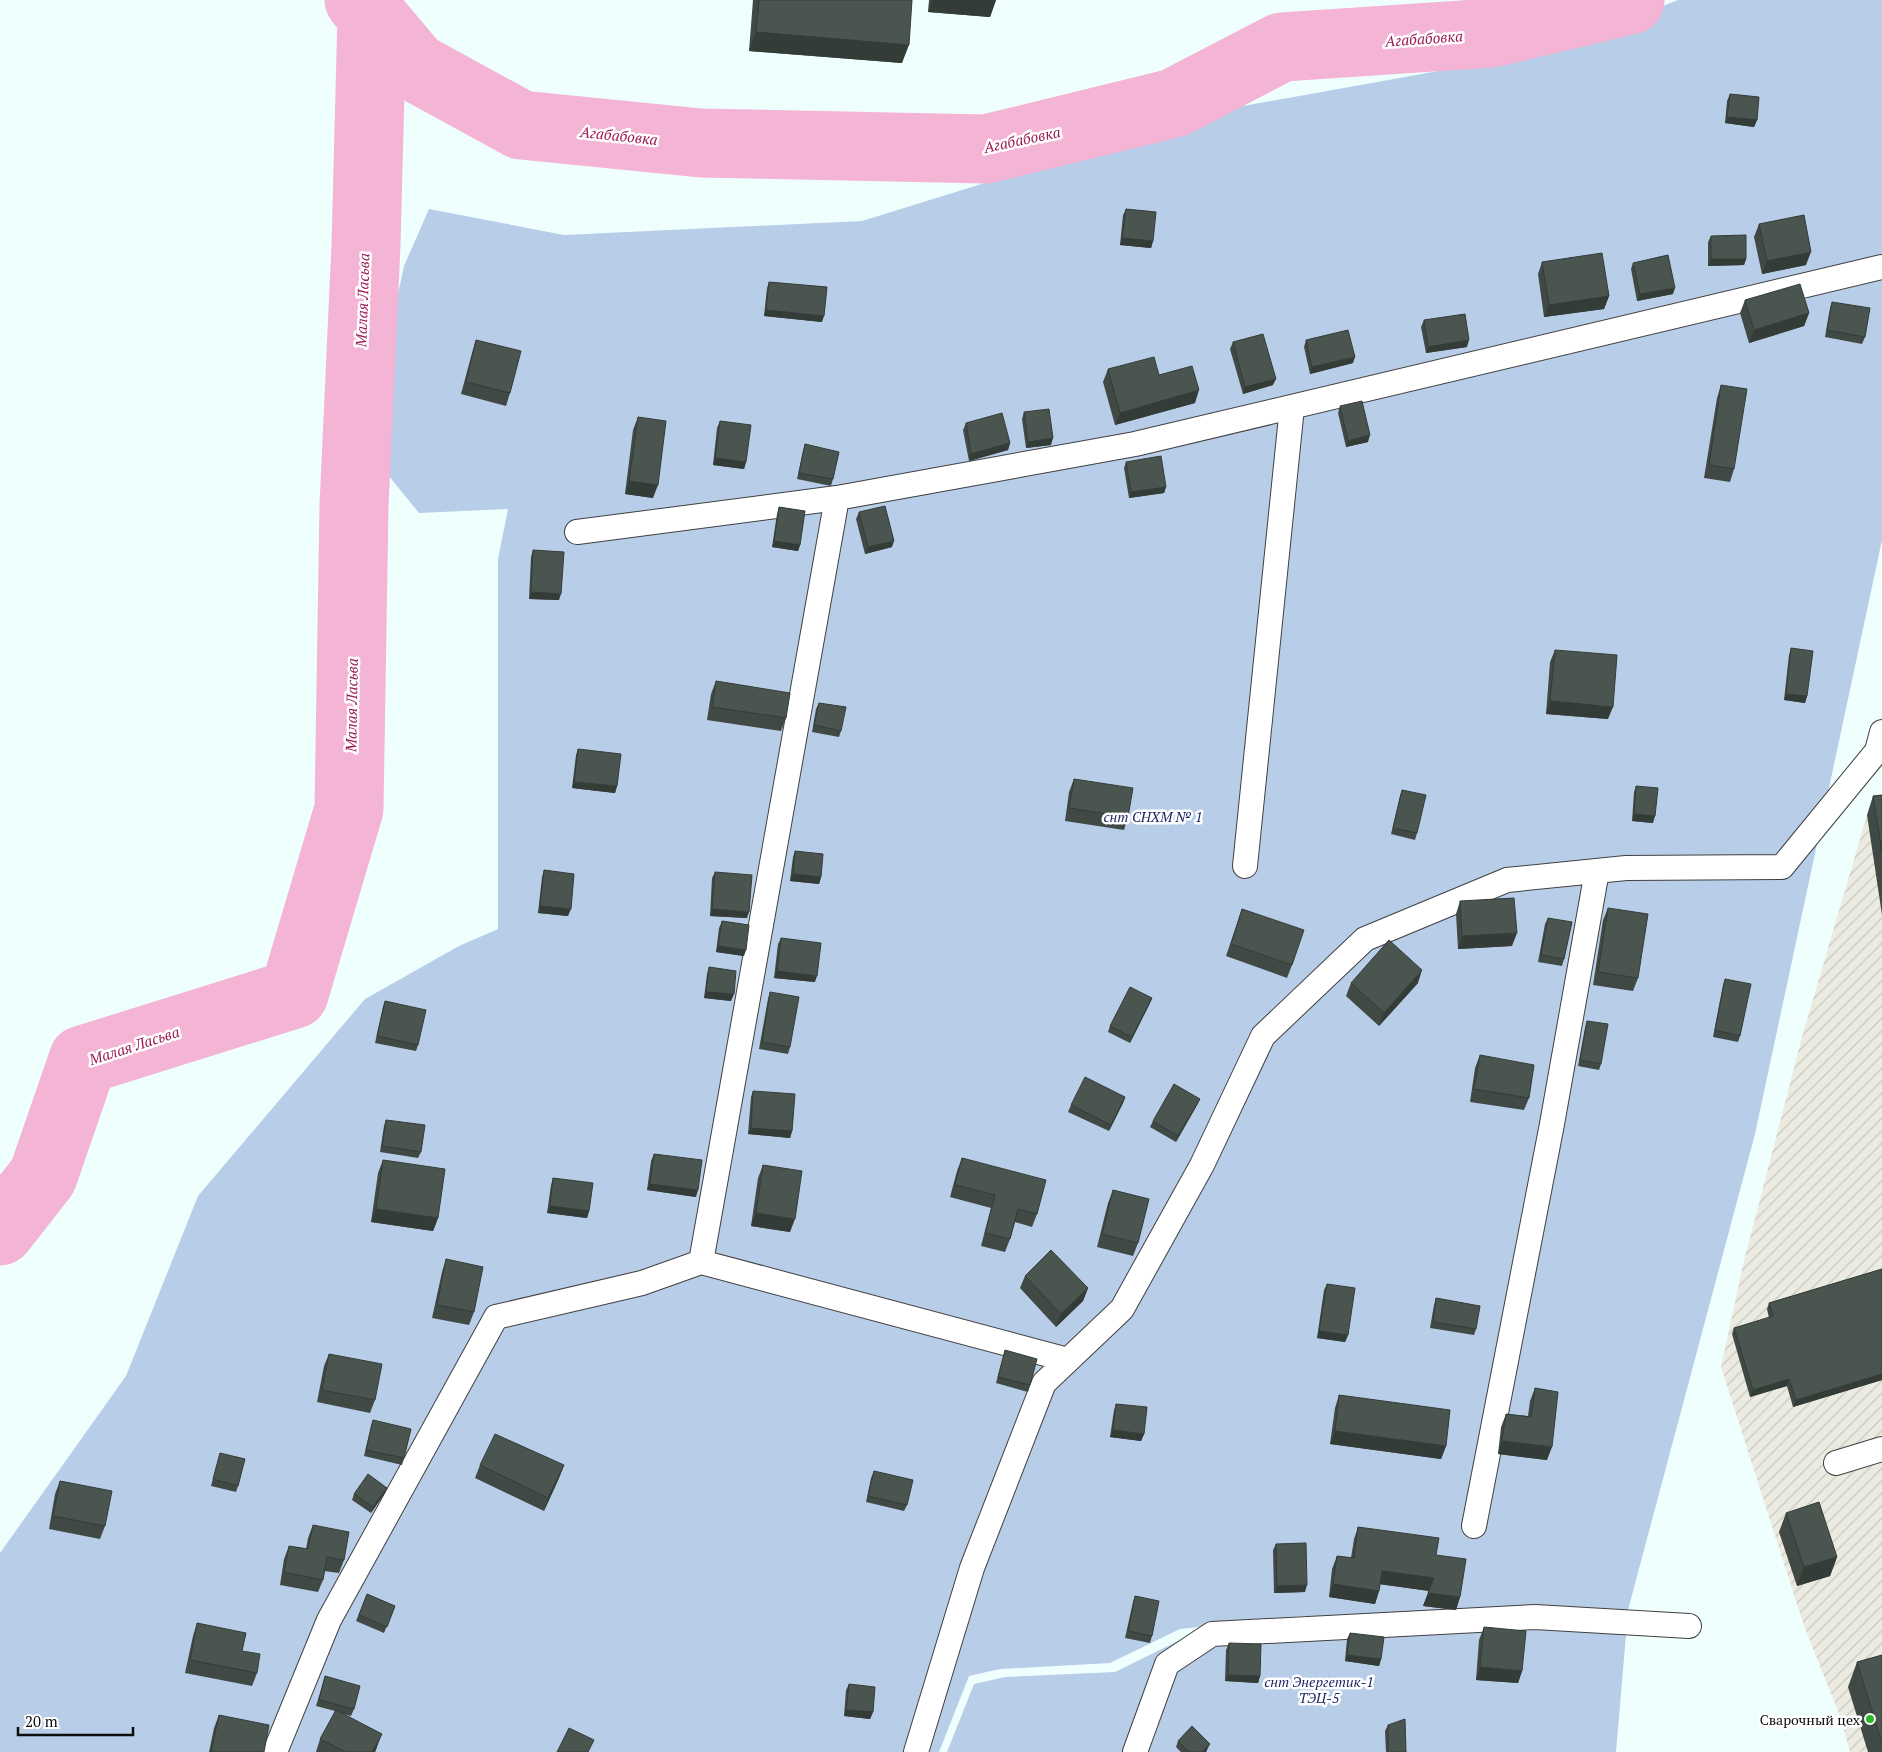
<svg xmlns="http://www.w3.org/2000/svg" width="1882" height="1752" viewBox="0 0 1882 1752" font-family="'PT Serif',serif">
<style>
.industrial{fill:url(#industrial-furrows)}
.garden{fill:#b8cde8}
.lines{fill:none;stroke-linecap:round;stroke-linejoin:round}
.river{stroke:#f4b4d6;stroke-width:69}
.service-casing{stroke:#404040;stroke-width:26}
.service{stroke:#fff;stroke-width:24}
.wall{fill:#404944}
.shaded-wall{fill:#343c37}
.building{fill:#4a554f;stroke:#343c37}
.poi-dot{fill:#29b92f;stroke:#fff;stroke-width:2}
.labels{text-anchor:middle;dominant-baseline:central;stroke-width:5;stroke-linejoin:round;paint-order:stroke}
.park-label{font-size:14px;font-style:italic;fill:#1f2763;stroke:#fff}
.poi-label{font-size:14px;fill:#0d0d0d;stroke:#fff;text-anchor:end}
.water-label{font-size:15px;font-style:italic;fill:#9b1a57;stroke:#fff}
</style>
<defs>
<pattern id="industrial-furrows" width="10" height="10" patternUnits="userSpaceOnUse" patternTransform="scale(1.25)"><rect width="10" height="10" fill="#ecebe1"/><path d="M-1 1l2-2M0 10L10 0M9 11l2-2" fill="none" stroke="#c9c8c0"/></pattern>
</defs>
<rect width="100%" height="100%" fill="#eefffd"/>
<path class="industrial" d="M1882,812V1752H1850L1840,1716L1804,1626L1721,1367L1743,1265L1802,1037L1867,815Z"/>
<path class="garden" d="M1678,0H1882V540L1755,1134L1624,1625H1536L1626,1635L1616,1752H947L974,1684L1005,1677L1115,1672L1188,1636L1394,1624L1303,1616L1180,1629L1110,1663L1000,1669L969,1676L939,1752H0V1553L126,1376L198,1196L365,999L459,946L498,929V559L508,509L419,513L384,470L378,385L404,266L429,209L564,235L862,221L1221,110L1555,50Z"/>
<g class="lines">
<path class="river" d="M372,16L415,67L521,125L701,143L986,149L1174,103L1282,47L1492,33L1630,0
M0,1231L43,1176L83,1060L294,994L349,809L354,506L366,245L372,16L359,0"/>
<defs>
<path id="service" d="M577,532L837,498L1135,444L1882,267
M1245,866L1292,407
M701,1262L837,498
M1836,1463L1882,1449
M1474,1526L1552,1124L1597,871
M275,1752L329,1620L496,1317L642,1283L701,1262L1068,1360
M916,1752L972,1568L1044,1383L1122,1309L1202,1165L1263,1036L1365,939L1507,880L1626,868L1782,867L1877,751L1882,732
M1135,1752L1167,1664L1212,1634L1535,1617L1689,1626"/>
</defs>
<use href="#service" class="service-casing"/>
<use href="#service" class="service"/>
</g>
<path class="wall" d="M753,0H912L902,63L749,51Z
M929,0H996L990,17L928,12Z
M1730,94L1757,120L1754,127L1725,123L1727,101Z
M1126,209L1153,241L1151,248L1120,245L1123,215Z
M1759,224L1806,265L1762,274L1754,237Z
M1711,236L1746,259L1744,265L1708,266V242Z
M1542,262L1609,296L1604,309L1544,317L1538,274Z
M1633,263L1673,294L1637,301L1631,269Z
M769,282L822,322L764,316L767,288Z
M1745,300L1809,313L1804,326L1749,343L1740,313Z
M1832,302L1865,337L1862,344L1825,337L1830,308Z
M1424,320L1467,347L1426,353L1421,327Z
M476,340L510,393L506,406L461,394L472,353Z
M1306,340L1353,363L1310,374L1304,347Z
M1233,342L1273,385L1243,394L1230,349Z
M1108,369L1159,375L1195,403L1115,425L1103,382Z
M1721,385L1734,469L1730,482L1704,478L1717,398Z
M1340,406L1368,442L1346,447L1338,413Z
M1024,412L1051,445L1026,448L1022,419Z
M638,417L653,498L625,494L633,430Z
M720,421L746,462L744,469L713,465L717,428Z
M966,423L1010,443L1008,450L969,461L963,430Z
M805,444L833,479L831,486L797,479L803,451Z
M1126,462L1166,487L1164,493L1129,498L1124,468Z
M779,507L800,545L798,551L772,547L777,514Z
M859,512L892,547L865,554L856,519Z
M533,550L559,600L529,599L531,557Z
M1791,648L1807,696L1805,703L1784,700L1789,655Z
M1555,650L1608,719L1546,714L1550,662Z
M716,681L786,718L781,731L707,720L711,694Z
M819,703L841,731L839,737L812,732L816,709Z
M578,749L617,786L615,793L572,788L576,755Z
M1074,779L1128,817L1124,830L1065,821L1069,792Z
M1636,786L1653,823L1632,821L1634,792Z
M1402,790L1417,833L1415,840L1391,834L1400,796Z
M1882,795V915L1867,815L1873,796Z
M795,851L821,877L819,884L790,881L793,857Z
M544,870L568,916L538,913L542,877Z
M715,872L747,918L710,916L712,878Z
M1460,901L1512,946L1458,949L1456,914Z
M1608,908L1638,978L1633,991L1593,985L1603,920Z
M1242,909L1292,965L1287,978L1226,956Z
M1548,918L1564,959L1562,966L1538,962L1545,924Z
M722,921L744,956L716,952L719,928Z
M781,938L815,982L774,978L778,944Z
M709,967L731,1001L704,998L707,974Z
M1725,979L1740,1036L1738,1042L1713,1037L1723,985Z
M1351,983H1418L1379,1026L1346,996Z
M770,992L790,1047L788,1054L759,1049L768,999Z
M1152,998L1149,1005L1130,1043L1108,1032L1110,1026Z
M385,1001L418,1045L416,1051L375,1043L383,1007Z
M1587,1021L1601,1064L1599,1070L1578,1066L1585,1028Z
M1480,1055L1529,1098L1524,1110L1470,1102L1475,1068Z
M753,1091L792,1131L790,1138L748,1134L751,1097Z
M1125,1097L1123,1103L1109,1131L1068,1112L1071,1105Z
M1200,1099L1197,1105L1176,1142L1150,1127L1153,1121Z
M386,1120L421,1152L418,1158L380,1152L384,1126Z
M654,1154L696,1197L647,1190L651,1161Z
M962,1158L1037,1214L1032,1227L1015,1222L1010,1239L1005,1252L981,1246L991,1208L950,1197L957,1171Z
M383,1160L438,1218L433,1231L371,1222L378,1173Z
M763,1165L790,1232L751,1226L758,1178Z
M553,1178L589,1211L587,1218L547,1213L551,1185Z
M1113,1190L1138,1243L1133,1256L1097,1247L1108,1203Z
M446,1259L474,1312L469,1325L432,1318L442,1272Z
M1882,1269V1380L1793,1407L1787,1386L1750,1397L1732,1334L1734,1328L1769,1318L1767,1309L1769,1303Z
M1025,1276L1088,1288L1083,1301L1056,1327L1020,1288Z
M1327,1284L1348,1335L1345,1342L1317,1338L1324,1290Z
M1436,1298L1476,1329L1474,1335L1430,1328L1434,1305Z
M1005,1350L1030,1385L1028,1392L996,1383Z
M329,1354L375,1400L370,1413L317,1402L324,1366Z
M1535,1388L1547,1460L1498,1454L1501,1427L1506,1414L1528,1416L1530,1401Z
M1339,1395L1446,1446L1441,1459L1330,1444L1335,1408Z
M1116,1404L1144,1434L1141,1441L1110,1437L1114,1410Z
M373,1420L404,1458L402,1465L364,1456L371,1426Z
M220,1453L238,1486L236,1492L211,1486Z
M480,1465H564L559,1478L544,1511L475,1478Z
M874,1471L907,1505L904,1511L866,1502L871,1478Z
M60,1481L105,1526L100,1539L49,1529L55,1494Z
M387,1488L384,1494L371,1513L352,1500L354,1494Z
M1786,1513L1837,1557L1830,1576L1797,1586L1779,1532Z
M313,1525L344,1560L339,1573L324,1571L323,1580L318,1592L280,1585L284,1559L289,1546L306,1549L308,1538Z
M1358,1527L1436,1555L1460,1597L1456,1610L1423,1606L1429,1591L1380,1584L1379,1591L1375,1604L1329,1597L1332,1569L1337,1556L1351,1558L1354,1539Z
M1276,1544L1305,1592L1274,1593L1273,1550Z
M367,1594L395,1606L384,1633L356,1621Z
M1135,1596L1152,1636L1150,1643L1125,1638L1133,1602Z
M197,1623L242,1651L257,1673L252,1686L185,1673L193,1636Z
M1484,1627L1522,1671L1518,1683L1476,1680L1479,1640Z
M1350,1633L1381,1659L1379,1666L1345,1661L1347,1639Z
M1229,1643L1260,1676L1258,1683L1225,1681L1226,1650Z
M1882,1655V1752H1868L1848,1687L1857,1662Z
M325,1676L354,1709L351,1716L343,1714L377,1747L375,1752H316L320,1739L335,1711L316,1706Z
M849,1684L873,1712L870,1719L844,1716L846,1690Z
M219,1715L264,1752H209L214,1728Z
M1388,1725L1406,1752H1386L1385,1731Z
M1178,1741L1207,1750L1206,1752H1181L1176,1747Z"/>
<path class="shaded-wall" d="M932,0H996L990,17L928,12Z
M756,32L909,45L902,63L749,51Z
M1727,117L1757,120L1754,127L1725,123Z
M1122,238L1153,241L1151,248L1120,245Z
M1811,252L1806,265L1762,274L1767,261Z
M1711,259H1746L1744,265L1708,266Z
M1675,288L1673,294L1637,301L1640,294Z
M1609,296L1604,309L1544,317L1549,305Z
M766,310L824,316L822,322L764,316Z
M1809,313L1804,326L1749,343L1754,330Z
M1469,340L1467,347L1426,353L1428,347Z
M1355,357L1353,363L1310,374L1312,367Z
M1276,379L1273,385L1243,394L1245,387Z
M1199,390L1195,403L1115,425L1120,413Z
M1370,435L1368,442L1346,447L1348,441Z
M1053,438L1051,445L1026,448L1028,442Z
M1010,443L1008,450L969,461L971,454Z
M715,458L746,462L744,469L713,465Z
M629,481L658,485L653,498L625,494Z
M1166,487L1164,493L1129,498L1131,492Z
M774,541L800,545L798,551L772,547Z
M894,541L892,547L865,554L868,547Z
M531,592L561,594L559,600L529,599Z
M1786,694L1807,696L1805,703L1784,700Z
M1550,701L1613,707L1608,719L1546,714Z
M574,782L617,786L615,793L572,788Z
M1634,814L1655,816L1653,823L1632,821Z
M793,874L821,877L819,884L790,881Z
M540,906L571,909L568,916L538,913Z
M712,909L749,912L747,918L710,916Z
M1517,933L1512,946L1458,949L1462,936Z
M718,946L746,950L744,956L716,952Z
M1422,970L1418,983L1379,1026L1384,1013Z
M777,971L817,976L815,982L774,978Z
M706,992L734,994L731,1001L704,998Z
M1152,998L1149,1005L1130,1043L1132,1037Z
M1125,1097L1123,1103L1109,1131L1111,1125Z
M1200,1099L1197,1105L1176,1142L1178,1136Z
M751,1128L792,1131L790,1138L748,1134Z
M650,1184L698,1190L696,1197L647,1190Z
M550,1206L589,1211L587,1218L547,1213Z
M376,1209L438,1218L433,1231L371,1222Z
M756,1213L795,1219L790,1232L751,1226Z
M1088,1288L1083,1301L1056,1327L1061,1314Z
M1319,1331L1348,1335L1345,1342L1317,1338Z
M1882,1374V1380L1793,1407L1796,1400Z
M1789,1379L1787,1386L1750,1397L1753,1390Z
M1113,1430L1144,1434L1141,1441L1110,1437Z
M1335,1431L1446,1446L1441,1459L1330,1444Z
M1502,1441L1552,1447L1547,1460L1498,1454Z
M564,1465L559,1478L544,1511L548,1498Z
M387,1488L384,1494L371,1513L373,1507Z
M1837,1557L1830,1576L1797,1586L1804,1567Z
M1382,1571L1434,1578L1430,1591L1378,1584Z
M1333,1584L1379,1591L1375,1604L1329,1597Z
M1307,1585L1305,1592L1274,1593L1277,1586Z
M1428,1593L1460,1597L1456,1610L1423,1606Z
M1347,1655L1381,1659L1379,1666L1345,1661Z
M1480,1667L1522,1671L1518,1683L1476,1680Z
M1228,1675L1260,1676L1258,1683L1225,1681Z
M846,1710L873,1712L870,1719L844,1716Z
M382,1734L375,1752H372Z
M1210,1744L1206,1752H1202Z"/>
<path class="building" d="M759,0H912L909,45L756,32Z
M1730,94L1759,97L1757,120L1727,117Z
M1126,209L1156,212L1153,241L1122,238Z
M1804,215L1811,252L1767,261L1759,224Z
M1746,235V259H1711V236Z
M1602,253L1609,296L1549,305L1542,262Z
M1668,255L1675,288L1640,294L1633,263Z
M769,282L827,287L824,316L766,310Z
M1800,284L1809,313L1754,330L1745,300Z
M1832,302L1870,308L1865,337L1827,330Z
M1465,314L1469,340L1428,347L1424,320Z
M1348,330L1355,357L1312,367L1306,340Z
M1263,334L1276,379L1245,387L1233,342Z
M476,340L521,351L510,393L466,382Z
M1154,357L1159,375L1192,366L1199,390L1120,413L1108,369Z
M1721,385L1747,389L1734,469L1709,465Z
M1362,401L1370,435L1348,441L1340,406Z
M1049,409L1053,438L1028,442L1024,412Z
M1002,413L1010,443L971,454L966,423Z
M638,417L666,421L658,485L629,481Z
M720,421L751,425L746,462L715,458Z
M805,444L839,452L833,479L799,473Z
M1161,456L1166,487L1131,492L1126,462Z
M885,506L894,541L868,547L859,512Z
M779,507L805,511L800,545L774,541Z
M533,550L564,552L561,594L531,592Z
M1791,648L1813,651L1807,696L1786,694Z
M1555,650L1617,655L1613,707L1550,701Z
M716,681L790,693L786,718L712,707Z
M819,703L846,707L841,731L814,725Z
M578,749L621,754L617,786L574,782Z
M1074,779L1133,788L1128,817L1069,808Z
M1636,786L1658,788L1655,816L1634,814Z
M1402,790L1426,795L1417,833L1393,828Z
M1882,795V852L1873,796Z
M795,851L823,854L821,877L793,874Z
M544,870L574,874L571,909L540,906Z
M715,872L752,875L749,912L712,909Z
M1514,898L1517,933L1462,936L1460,901Z
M1608,908L1648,914L1638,978L1598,972Z
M1242,909L1304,930L1292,965L1231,944Z
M1548,918L1572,922L1564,959L1541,955Z
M722,921L749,925L746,950L718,946Z
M781,938L821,943L817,976L777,971Z
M1389,940L1422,970L1384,1013L1351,983Z
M709,967L736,971L734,994L706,992Z
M1725,979L1751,984L1740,1036L1715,1030Z
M1130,987L1152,998L1132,1037L1110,1026Z
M770,992L799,997L790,1047L762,1042Z
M385,1001L426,1010L418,1045L377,1036Z
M1587,1021L1608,1024L1601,1064L1580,1060Z
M1480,1055L1534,1065L1529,1098L1474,1089Z
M1085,1077L1125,1097L1111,1125L1071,1105Z
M1174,1084L1200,1099L1178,1136L1153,1121Z
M753,1091L795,1094L792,1131L751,1128Z
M386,1120L425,1125L421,1152L382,1146Z
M654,1154L702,1160L698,1190L650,1184Z
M962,1158L1046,1180L1037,1214L1018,1209L1010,1239L985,1233L995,1195L955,1185Z
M383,1160L445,1169L438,1218L376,1209Z
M763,1165L802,1171L795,1219L756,1213Z
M553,1178L593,1183L589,1211L550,1206Z
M1113,1190L1149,1199L1138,1243L1102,1234Z
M1051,1250L1088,1288L1061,1314L1025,1276Z
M446,1259L483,1267L474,1312L437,1305Z
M1882,1269V1374L1796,1400L1789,1379L1753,1390L1734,1328L1773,1316L1769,1303Z
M1327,1284L1355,1288L1348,1335L1319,1331Z
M1436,1298L1480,1306L1476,1329L1433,1322Z
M1005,1350L1037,1359L1030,1385L998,1377Z
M329,1354L382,1364L375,1400L322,1390Z
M1535,1388L1558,1392L1552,1447L1502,1441L1506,1414L1531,1417Z
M1339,1395L1450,1410L1446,1446L1335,1431Z
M1116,1404L1147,1407L1144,1434L1113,1430Z
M373,1420L411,1429L404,1458L366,1450Z
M495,1434L564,1465L548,1498L480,1465Z
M220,1453L245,1459L238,1486L213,1479Z
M874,1471L913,1480L907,1505L868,1496Z
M368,1474L387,1488L373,1507L354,1494Z
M60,1481L112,1491L105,1526L53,1516Z
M1819,1502L1837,1557L1804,1567L1786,1513Z
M313,1525L349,1532L344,1560L327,1557L323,1580L284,1572L289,1546L308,1549Z
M1358,1527L1439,1538L1436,1555L1466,1559L1460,1597L1428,1593L1434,1578L1382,1571L1379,1591L1333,1584L1337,1556L1354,1558Z
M1306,1543L1307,1585L1277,1586L1276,1544Z
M367,1594L395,1606L387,1627L359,1615Z
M1135,1596L1159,1601L1152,1636L1128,1631Z
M197,1623L246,1633L242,1651L260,1654L257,1673L190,1660Z
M1484,1627L1526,1631L1522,1671L1480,1667Z
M1350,1633L1384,1637L1381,1659L1347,1655Z
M1229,1643L1261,1644L1260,1676L1228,1675Z
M1882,1655V1743L1857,1662Z
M325,1676L360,1686L354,1709L319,1700Z
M849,1684L875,1687L873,1712L846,1710Z
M336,1710L382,1734L372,1752H346L320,1739Z
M219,1715L269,1725L264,1752H211Z
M1405,1719L1406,1752H1388V1725Z
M1192,1726L1210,1744L1202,1752H1189L1178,1741Z
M569,1728L594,1740L588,1752H557Z"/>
<circle class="poi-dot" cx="1870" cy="1719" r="5"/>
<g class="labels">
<g class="park-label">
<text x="1153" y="816">снт СНХМ № 1</text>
<text x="1319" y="1681">снт Энергетик-1<tspan x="1319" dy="16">ТЭЦ-5</tspan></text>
</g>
<g class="poi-label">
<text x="1860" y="1719">Сварочный цех</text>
</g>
<g class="water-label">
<text transform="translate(1424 38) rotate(-4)">Агабабовка</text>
<text transform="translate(619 135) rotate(6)">Агабабовка</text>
<text transform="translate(1022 139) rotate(-12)">Агабабовка</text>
<text transform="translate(362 300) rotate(-88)">Малая Ласьва</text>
<text transform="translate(351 705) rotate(-89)">Малая Ласьва</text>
<text transform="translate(134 1045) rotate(-18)">Малая Ласьва</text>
</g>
</g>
<path d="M18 1727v8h115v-8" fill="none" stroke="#0d0d0d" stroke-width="2.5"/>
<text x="25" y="1727" font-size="15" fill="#0d0d0d" stroke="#ffffff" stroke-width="4" paint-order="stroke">20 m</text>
</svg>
